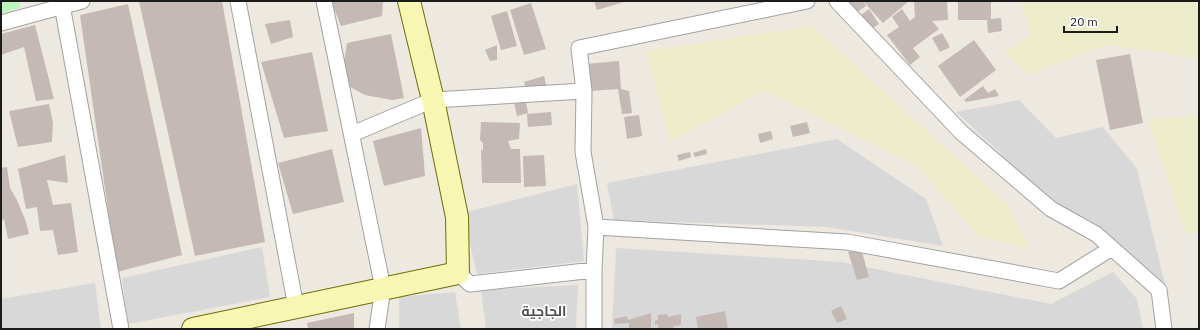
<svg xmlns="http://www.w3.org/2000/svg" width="1200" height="330" viewBox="0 0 1200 330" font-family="'IBM Plex Sans',Cairo,sans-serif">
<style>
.residential{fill:#d9d8d8}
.farmland{fill:#ececcb}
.park{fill:#bcf8bc}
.building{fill:#c4b9b4}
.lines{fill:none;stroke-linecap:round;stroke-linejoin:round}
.street-casing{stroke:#a2a2a2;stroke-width:17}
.secondary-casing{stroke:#6c6e06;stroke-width:24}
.street{stroke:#fff;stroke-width:15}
.secondary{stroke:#f8f6b3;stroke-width:22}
.labels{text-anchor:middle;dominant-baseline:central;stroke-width:3.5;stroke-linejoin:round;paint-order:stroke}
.district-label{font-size:14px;font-weight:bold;fill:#4e4e4e;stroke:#fff}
</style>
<rect width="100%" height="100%" fill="#ede8e0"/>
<path class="residential" d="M1019,100L1056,138L1103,127L1137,169L1165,284L1095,223L1053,202L956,112Z
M837,139L926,199L943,246L827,227L614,220L607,183Z
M577,184L584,261L477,274L463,213Z
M262,247L270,297L128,324L122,278Z
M616,248L841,262L1051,304L1113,272L1137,299L1143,329H612Z
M95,283L101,329H1V299Z
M578,285L576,329H486L481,290Z
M455,292L461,329H399V297Z"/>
<path class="farmland" d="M1021,1H1199V58L1106,45L1028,75L1004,52L1031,35Z
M812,26L1008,205L1030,249L979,236L915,165L764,91L670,142L646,51Z
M1199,115V233L1186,234L1148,119Z"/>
<path class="park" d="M1,1H19L20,8L1,13Z"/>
<path class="building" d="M139,1H222L265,242L195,256Z
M331,1H383L382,16L341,26Z
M594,1H627L597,10Z
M850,1H863L866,6L855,13L848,2Z
M863,1H909L883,23Z
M914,1H947L948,20L932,21L939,29L913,48L920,57L910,65L887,35L899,27L892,17L902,9L910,21L915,17Z
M958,1H991V19L1001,18L1002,31L988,33L987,20H958Z
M531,3L546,49L524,55L510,10Z
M128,4L182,255L117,272L80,15Z
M869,9L879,24L870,30L860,16Z
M507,11L517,46L501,50L491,16Z
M290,20L293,37L271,44L265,24Z
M35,25L54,99L36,101L24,47L1,55V34Z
M942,33L950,47L940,52L932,38Z
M391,34L404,98L392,100L365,95L341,82L347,43Z
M974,40L996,70L960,97L938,66Z
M497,45V60L490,61L485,50Z
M312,52L328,131L284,138L261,62Z
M1130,54L1143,123L1110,130L1096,60Z
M619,61L621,89L629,91L632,113L622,114L618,89L576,92L574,65Z
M544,76L547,88L527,94L524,82Z
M523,86L528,113L517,116L511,89Z
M983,86L988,93L995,89L999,96L966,102L964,100Z
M49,104L53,123L52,142L18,147L9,111Z
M551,112L552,125L528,127L527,114Z
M639,115L642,136L627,139L624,117Z
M481,122L520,123L519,139L508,141L511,149H520L521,183H482L481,149L483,151V143L480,140Z
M807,122L810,133L793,137L790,126Z
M421,128L425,176L384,186L373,141Z
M771,131L773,139L760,143L758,134Z
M332,149L344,202L293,214L278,163Z
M706,149L707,154L695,157L693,153Z
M690,152L691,157L679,161L677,155Z
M65,155L68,183L47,180L53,205L71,203L78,252L58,255L53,230L40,231L37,207L26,209L18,169Z
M544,155L546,186L524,187L523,156Z
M7,167L10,188L17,200L26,222L29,234L8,239L4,219L1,221V168Z
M861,248L869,277L857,280L848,252Z
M841,306L847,319L837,323L831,311Z
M725,311L728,329H698L696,317Z
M354,313V329H308L307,323Z
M651,313V329H629V323L615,324L614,319L627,316L628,320Z
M667,314L668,317L681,314V325L674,326L673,329H658V324L655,325V321L658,320V315Z"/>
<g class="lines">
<defs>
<path id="street" d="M238,1L296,307
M324,1L383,288L377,329
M837,1L961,132L1051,209L1096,234L1159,290L1164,329
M62,5L121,329
M1,23L82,1
M584,91L583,152L596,227L594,270
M352,134L433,100L584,91L579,48L807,1
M596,227L847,242L1059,281L1112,248
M458,273L470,284L594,270V329"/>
<path id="secondary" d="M193,329L458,273L457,217L433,100L409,1"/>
</defs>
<use href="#street" class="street-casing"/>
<use href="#secondary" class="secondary-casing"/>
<use href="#street" class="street"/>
<use href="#secondary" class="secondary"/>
</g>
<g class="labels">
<g class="district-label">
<text x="544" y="311">الجاجية</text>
</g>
</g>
<rect width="1200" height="330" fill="none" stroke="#1b1b1b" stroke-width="4"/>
<path d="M1064 26v6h53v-6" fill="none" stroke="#1b1b1b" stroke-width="2"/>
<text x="1070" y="26" font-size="12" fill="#1b1b1b" stroke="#ffffff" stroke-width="3" paint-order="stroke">20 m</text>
</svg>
